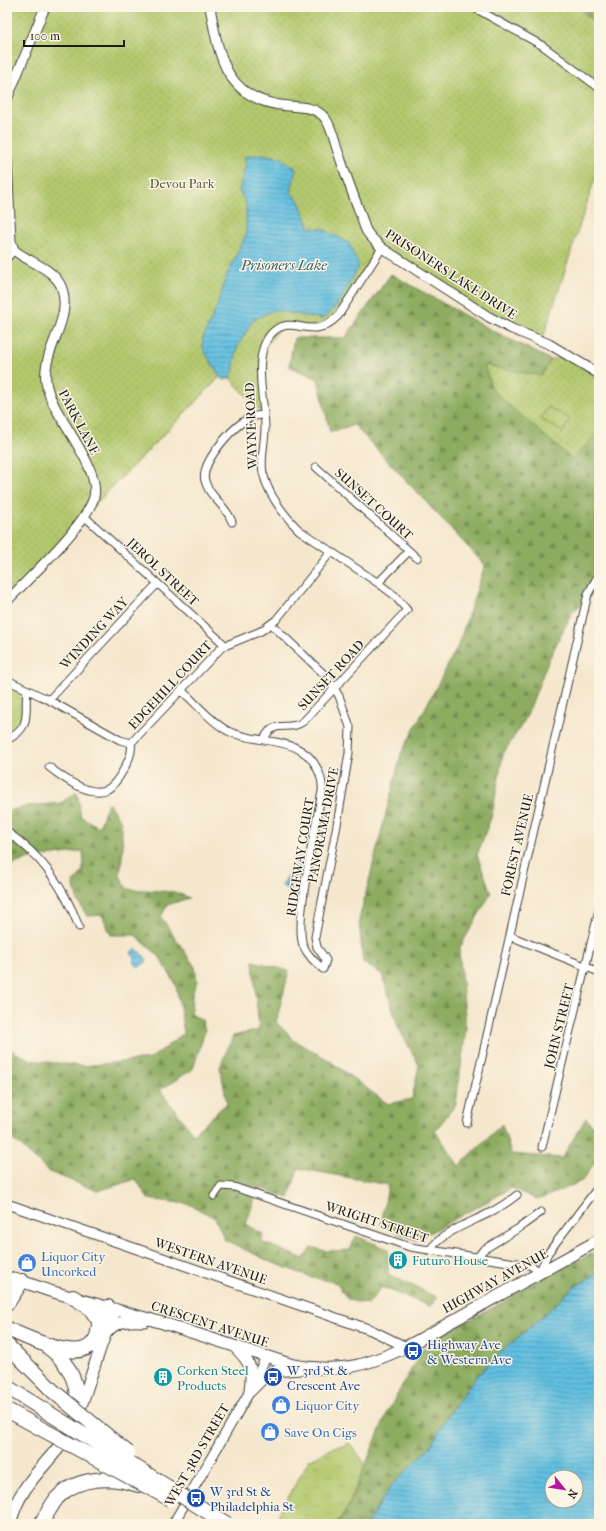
<svg xmlns="http://www.w3.org/2000/svg" width="606" height="1531" viewBox="0 0 606 1531" font-family="'IM FELL French Canon',serif">
<style>
.grass{fill:url(#grass-tufts);stroke:#677244}
.forest{fill:url(#forest-firs);stroke:#54643e}
.park{fill:url(#park-dots);stroke:#677244}
.pitch{fill:#b2c86d;stroke:#677244}
.water{fill:url(#water-rules);stroke:#3f6e7e;fill-rule:evenodd}
.lines{fill:none;stroke-linecap:round;stroke-linejoin:round}
.minor-casing{stroke:#3d3a37;stroke-width:9}
.tertiary-casing{stroke:#3d3a37;stroke-width:11}
.secondary-casing{stroke:#3d3a37;stroke-width:13}
.primary-casing{stroke:#3d3a37;stroke-width:14}
.motorway-casing{stroke:#3d3a37;stroke-width:16}
.minor{stroke:#fff;stroke-width:7}
.tertiary{stroke:#fff;stroke-width:9}
.secondary{stroke:#fff;stroke-width:11}
.primary{stroke:#fff;stroke-width:12}
.motorway{stroke:#fff;stroke-width:14}
.motorway-bridge-casing{stroke:#3d3a37;stroke-width:16;stroke-linecap:butt}
.motorway-bridge{stroke:#fff;stroke-width:14}
.labels{text-anchor:middle;dominant-baseline:central;stroke-width:3;stroke-linejoin:round;paint-order:stroke}
.park-label{font-size:13px;fill:#505838;stroke:#fcf5e5}
.street-label{font-size:13px;fill:#1c1c1c;stroke:#fcf5e5}
.shop-label{font-size:13px;fill:#366cbe;stroke:#fcf5e5;text-anchor:start}
.culture-label{font-size:13px;fill:#0d838f;stroke:#fcf5e5;text-anchor:start}
.transit-label{font-size:13px;fill:#164399;stroke:#fcf5e5;text-anchor:start}
.water-label{font-size:14px;font-style:italic;fill:#385d6a;stroke:#fcf5e5}
</style>
<defs>
<pattern id="grass-tufts" width="24" height="20" patternUnits="userSpaceOnUse"><rect width="24" height="20" fill="#b2c86d"/><path d="M3 7l-1-3M5 7V3M7 7l1-3M15 17l-1-3M17 17v-4M19 17l1-3" fill="none" stroke="#98ab5e"/></pattern>
<pattern id="forest-firs" width="22" height="20" patternUnits="userSpaceOnUse"><rect width="22" height="20" fill="#8dac60"/><path d="M5 1l3.5 6h-7zM16 11l3.5 6h-7z" fill="#728b4e"/></pattern>
<pattern id="park-dots" width="8" height="8" patternUnits="userSpaceOnUse"><rect width="8" height="8" fill="#b2c86d"/><path d="M2 2h.1M6 6h.1" fill="none" stroke="#98ab5e" stroke-width="1.8" stroke-linecap="round"/></pattern>
<pattern id="water-rules" width="6" height="5" patternUnits="userSpaceOnUse"><rect width="6" height="5" fill="#62bfe0"/><path d="M0 2.5h6" fill="none" stroke="#509ab5"/></pattern>
</defs>
<rect width="100%" height="100%" fill="#fcf5e5"/>
<filter id="ink" filterUnits="userSpaceOnUse"><feTurbulence type="fractalNoise" baseFrequency=".025" numOctaves="2"/><feDisplacementMap in="SourceGraphic" scale="8" xChannelSelector="R" yChannelSelector="G"/><feConvolveMatrix kernelMatrix="1 2 1 2 8 2 1 2 1" color-interpolation-filters="sRGB"/></filter>
<filter id="wash" filterUnits="userSpaceOnUse"><feTurbulence type="fractalNoise" baseFrequency=".012" numOctaves="4" result="noise"/><feDisplacementMap in="SourceGraphic" scale="16" xChannelSelector="R" yChannelSelector="G"/><feGaussianBlur stdDeviation="0.9" result="paint"/><feColorMatrix in="noise" values="0 0 0 0 0 0 0 0 0 0 0 0 0 0 0 0 0 1.4 0 .05"/><feComposite in="paint" operator="in"/></filter>
<g filter="url(#wash)">
<rect width="100%" height="100%" fill="#f5e7cd"/>
<path class="grass" d="M349,1443L366,1465L348,1507L336,1524H273L309,1460L337,1446H344Z"/>
<path class="forest" d="M578,7H599V28Z
M391,274L482,325L551,360L541,376L484,365L572,459L595,436L599,443V588L572,613L548,661L526,718L503,754L492,815L477,855L491,893L459,949L466,1028L456,1104L435,1131L459,1166L502,1124L511,1154L562,1158L586,1118L599,1134V1156L582,1181L538,1200L512,1188L416,1240L381,1225L388,1185L298,1168L289,1198L259,1187L246,1224L263,1234L262,1242L304,1259L311,1247L325,1251L350,1250L356,1236L388,1249V1274L438,1298L430,1306L382,1287L368,1304L348,1300L337,1283L307,1276L271,1262L225,1240L215,1218L189,1204L148,1199L136,1179L98,1191L49,1172L20,1145L7,1136V1048L31,1060L83,1066L150,1059L184,1033L176,985L159,956L135,935H111L102,915L87,916L77,899L73,882C85,873 84,865 83,851L27,859L7,867V811L29,806L61,803L77,792L81,817L99,827L108,803L121,821L123,847L120,876L127,889L175,892L189,898L167,905L161,917L195,967L197,981L192,995L191,1014L202,1020L205,1031L193,1069L160,1090L193,1134L227,1103L220,1067L233,1036L259,1030L253,961L289,971L276,1022L295,1041L327,1059L388,1104L412,1099L419,1065L398,1027L382,974L363,963L359,920L401,754L458,646L485,565L354,425L330,432L318,379L289,366L294,338H345Z
M599,1250V1272L573,1288L534,1324L503,1350L476,1377L447,1417L430,1447L391,1486L367,1524H336L348,1507L387,1413L422,1350L440,1336L507,1300L530,1285Z"/>
<path class="park" d="M7,7H578L599,28V166L542,341L512,329L382,248L330,325L281,327L262,350L264,415L230,378L224,380L220,377L84,516L7,601Z
M564,356L599,379V429L595,436L572,459L493,391L484,365L541,376L551,360Z
M7,680L27,690L26,721L7,740Z"/>
<path class="pitch" d="M548,407L570,419L563,432L541,419Z"/>
<path class="water" d="M261,154L280,157L296,169L291,193L298,199L310,228L323,229L349,243L359,266C349,283 340,308 322,319L274,310L253,320L237,348L233,372L230,378L224,380L220,377L202,347L203,338L217,306L227,275L246,234V203L239,191L246,164L244,157Z
M298,857L306,859V870H302L299,875L302,880L296,889H288L282,886L289,873L290,866L297,864Z
M136,949L145,957L147,961L140,967L136,965L131,952Z
M599,1272V1524H367L391,1486L430,1447L447,1417L476,1377L503,1350L534,1324L573,1288ZM552,1477H576V1501H552Z"/>
</g>
<g filter="url(#ink)">
<g class="lines">
<defs>
<path id="minor" d="M473,7L543,46L599,88
M7,258L14,250
M316,467L417,558
M84,516L225,645
M232,522C227,506 209,497 205,481C200,463 230,431 244,421C250,417 257,415 264,415
M378,583L409,551
M7,680L49,700L120,740L131,743
M181,690C196,703 211,722 228,731C258,746 301,733 318,770C321,777 323,783 322,791C317,821 294,921 303,945C307,955 315,962 323,969L326,960L317,947L315,937L337,825L349,753L350,727L339,696L328,678L271,624
M49,700L157,584
M264,739C275,717 288,733 304,721L407,610L394,595L378,583L299,530C284,515 268,494 263,473C260,458 265,443 265,428C265,401 250,351 274,331C295,314 311,343 338,316L382,248
M7,740C33,726 24,714 27,690
M131,743L222,647L261,631L276,620L331,552
M49,767C63,778 90,798 108,789C115,785 120,776 124,769C128,761 133,752 131,743
M7,832C41,855 65,889 79,927
M510,936L599,972
M467,1123L580,628L588,594L599,574
M542,1147L599,910
M214,1196L221,1186L234,1187L410,1247L529,1265L540,1271L548,1253L599,1186
M429,1251C442,1232 468,1224 489,1213C499,1208 508,1202 517,1195
M477,1258L483,1250L519,1228L541,1212"/>
<path id="tertiary" d="M210,7C219,58 226,101 288,106C301,107 316,107 325,118C331,126 334,139 337,149C344,169 351,190 359,210C362,217 363,225 367,232C371,238 377,243 382,248L489,317L512,329L549,344L599,374
M7,99L45,7
M7,159L11,241L14,250C28,262 53,268 61,286C75,321 38,352 47,387C54,418 101,466 94,497C87,524 28,579 7,601
M7,1204L371,1330L406,1347
M173,1524L250,1391L266,1357"/>
<path id="secondary" d="M7,1287L12,1278L50,1291L163,1323L293,1365C339,1373 364,1367 406,1347L599,1240
M107,1332C116,1320 131,1320 144,1321
M235,1347C251,1363 253,1368 250,1391
M250,1391L263,1378L274,1371L300,1369
M79,1412L102,1343L115,1309"/>
<path id="primary" d="M10,1524C19,1479 58,1459 76,1420"/>
<path id="motorway" d="M7,1304L22,1281
M7,1329C32,1339 100,1376 99,1321L90,1308L73,1297
M99,1331L108,1307
M7,1345L53,1391
M49,1348C73,1365 79,1389 78,1416
M41,1524C46,1515 51,1506 57,1498C78,1476 112,1476 138,1485"/>
</defs>
<use href="#minor" class="minor-casing"/>
<use href="#tertiary" class="tertiary-casing"/>
<use href="#secondary" class="secondary-casing"/>
<use href="#primary" class="primary-casing"/>
<use href="#motorway" class="motorway-casing"/>
<use href="#minor" class="minor"/>
<use href="#tertiary" class="tertiary"/>
<use href="#secondary" class="secondary"/>
<use href="#primary" class="primary"/>
<use href="#motorway" class="motorway"/>
<defs>
<path id="motorway-bridge" d="M7,1387L227,1524
M53,1391L128,1453
M7,1410L170,1499"/>
</defs>
<use href="#motorway-bridge" class="motorway-bridge-casing"/>
<use href="#motorway-bridge" class="motorway-bridge"/>
</g>
</g>
<defs>
<symbol id="building-disc" viewBox="-11 -11 22 22"><circle r="9.5" fill="#0f9aa8" stroke="#fcf5e5"/><path d="M-4-6H4V6H1V3H-1V6H-4ZM-2.5-4.3h1.7v1.8h-1.7ZM.8-4.3h1.7v1.8H.8ZM-2.5-1h1.7V.8h-1.7ZM.8-1h1.7V.8H.8Z" fill="#fff"/></symbol>
<symbol id="shop-disc" viewBox="-11 -11 22 22"><circle r="9.5" fill="#3f7fe0" stroke="#fcf5e5"/><path d="M-5-2.5h2.3a2.7 3.5 0 0 1 5.4 0H5L5.5 6h-11ZM-1.5-2.5h3a1.5 2.3 0 0 0-3 0Z" fill="#fff"/></symbol>
<symbol id="bus-disc" viewBox="-11 -11 22 22"><circle r="9.5" fill="#1a4fb4" stroke="#fcf5e5"/><path d="M-5-6H5V4H4V6H2V4H-2V6H-4V4H-5ZM-3.5-4V0h7V-4ZM-3.5 1.2v1.5H-2V1.2ZM2 1.2v1.5H3.5V1.2Z" fill="#fff"/></symbol>
</defs>
<g fill-rule="evenodd">
<use href="#building-disc" x="387" y="1249" width="22" height="22"/>
<use href="#shop-disc" x="16" y="1252" width="22" height="22"/>
<use href="#bus-disc" x="402" y="1340" width="22" height="22"/>
<use href="#building-disc" x="152" y="1366" width="22" height="22"/>
<use href="#bus-disc" x="262" y="1366" width="22" height="22"/>
<use href="#shop-disc" x="270" y="1394" width="22" height="22"/>
<use href="#shop-disc" x="259" y="1421" width="22" height="22"/>
<use href="#bus-disc" x="185" y="1487" width="22" height="22"/>
</g>
<g class="labels">
<g class="park-label">
<text x="182" y="183">Devou Park</text>
</g>
<g class="street-label">
<text transform="translate(451 274) rotate(33)">PRISONERS LAKE DRIVE</text>
<text transform="translate(79 422) rotate(62)">PARK LANE</text>
<text transform="translate(251 426) rotate(-92)">WAYNE ROAD</text>
<text transform="translate(374 504) rotate(42)">SUNSET COURT</text>
<text transform="translate(163 572) rotate(43)">JEROL STREET</text>
<text transform="translate(94 633) rotate(-47)">WINDING WAY</text>
<text transform="translate(331 675) rotate(-47)">SUNSET ROAD</text>
<text transform="translate(170 685) rotate(-47)">EDGEHILL COURT</text>
<text transform="translate(323 825) rotate(-79)">PANORAMA DRIVE</text>
<text transform="translate(517 845) rotate(-77)">FOREST AVENUE</text>
<text transform="translate(300 857) rotate(-81)">RIDGEWAY COURT</text>
<text transform="translate(559 1026) rotate(-76)">JOHN STREET</text>
<text transform="translate(377 1222) rotate(18)">WRIGHT STREET</text>
<text transform="translate(211 1261) rotate(19)">WESTERN AVENUE</text>
<text transform="translate(495 1281) rotate(-29)">HIGHWAY AVENUE</text>
<text transform="translate(210 1324) rotate(18)">CRESCENT AVENUE</text>
<text transform="translate(197 1455) rotate(-60)">WEST 3RD STREET</text>
</g>
<g class="shop-label">
<text x="41" y="1256">Liquor City<tspan x="41" dy="15">Uncorked</tspan></text>
<text x="295" y="1405">Liquor City</text>
<text x="284" y="1432">Save On Cigs</text>
</g>
<g class="culture-label">
<text x="412" y="1260">Futuro House</text>
<text x="177" y="1370">Corken Steel<tspan x="177" dy="15">Products</tspan></text>
</g>
<g class="transit-label">
<text x="427" y="1344">Highway Ave<tspan x="427" dy="15">&amp; Western Ave</tspan></text>
<text x="287" y="1370">W 3rd St &amp;<tspan x="287" dy="15">Crescent Ave</tspan></text>
<text x="210" y="1491">W 3rd St &amp;<tspan x="210" dy="15">Philadelphia St</tspan></text>
</g>
<g class="water-label">
<text x="284" y="265">Prisoners Lake</text>
</g>
</g>
<rect width="606" height="1531" fill="none" stroke="#fcf5e5" stroke-width="24"/>
<g transform="translate(564 1489) rotate(120)"><circle r="19" fill="#fcf5e5" stroke="#a29e95"/>
<path d="M0-3L7 15L0 10L-7 15Z" fill="#b5179e"/>
<text y="-6" font-size="11" font-weight="bold" text-anchor="middle" fill="#1c1c1c">N</text>
</g>
<path d="M24 40v6h100v-6" fill="none" stroke="#1c1c1c" stroke-width="2"/>
<text x="30" y="40" font-size="12" fill="#1c1c1c" stroke="#fcf5e5" stroke-width="3" paint-order="stroke">100 m</text>
</svg>
